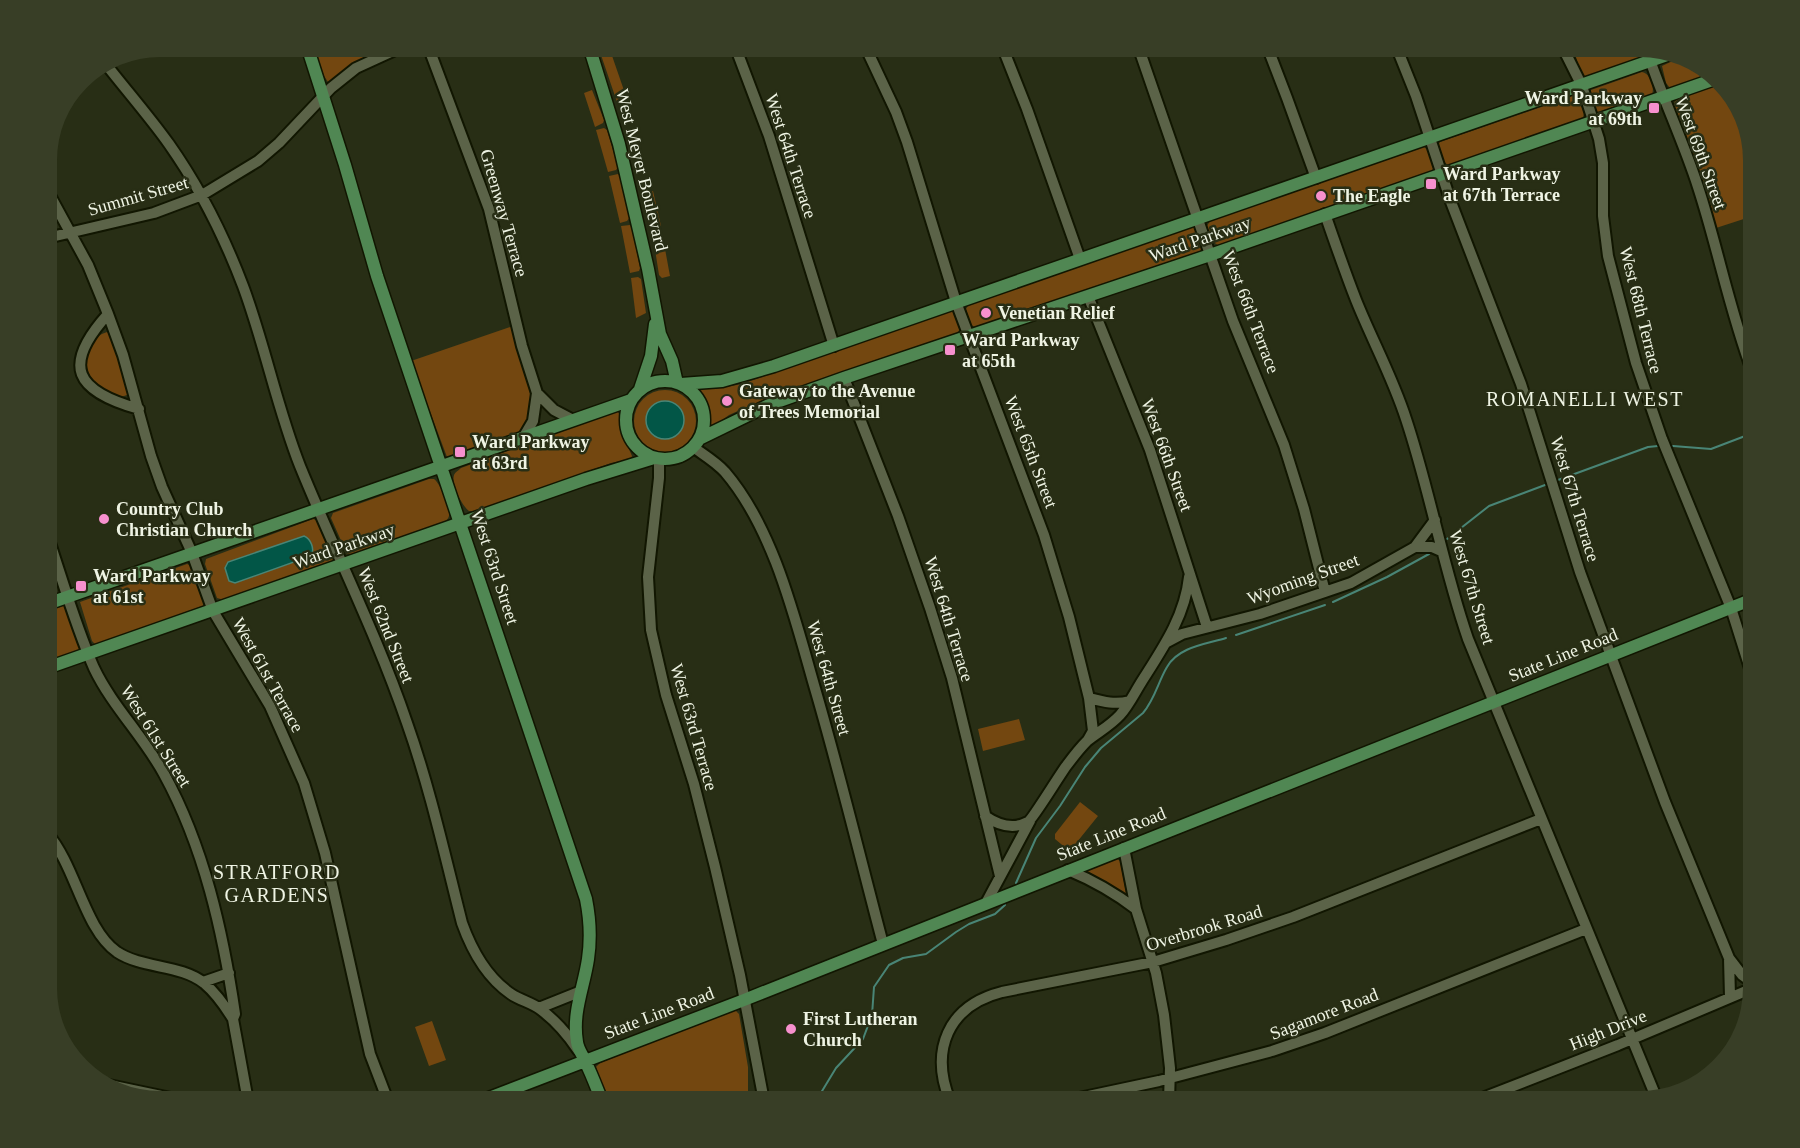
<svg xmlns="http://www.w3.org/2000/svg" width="1800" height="1148" viewBox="0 0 1800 1148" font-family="Georgia,serif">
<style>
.green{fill:#734710}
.water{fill:#025647;stroke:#498576;stroke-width:1.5}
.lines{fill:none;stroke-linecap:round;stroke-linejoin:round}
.stream{stroke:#498576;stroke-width:2}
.minor-casing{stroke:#111601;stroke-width:14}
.major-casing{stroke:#111601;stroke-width:15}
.minor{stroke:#5b6348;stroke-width:10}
.major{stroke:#508753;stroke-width:12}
.poi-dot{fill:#f790ce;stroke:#282e15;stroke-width:2}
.labels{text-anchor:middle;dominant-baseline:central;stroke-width:5;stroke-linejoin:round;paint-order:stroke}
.poi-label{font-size:18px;font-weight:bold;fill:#eff4e4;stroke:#282e15;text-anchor:start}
.street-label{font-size:18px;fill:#eff4e4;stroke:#282e15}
.neighbourhood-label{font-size:20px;letter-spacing:1.5px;fill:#eff4e4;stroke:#282e15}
</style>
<rect width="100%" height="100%" fill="#282e15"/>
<path class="green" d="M388,46L389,48L331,82H328L324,76L314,47Z
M609,47L628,102L620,104L617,102L601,55L603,50Z
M1573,47H1642L1643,54L1637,60L1586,78L1581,74Z
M1679,58L1703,66L1711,75L1670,88L1666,83L1662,66Z
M1642,72C1650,73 1655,88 1652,94L1601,113L1595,111L1590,96L1591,90Z
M1719,84L1738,104L1753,160V216L1716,228L1702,181L1673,104L1678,98Z
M592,90L604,120L603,123L595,127L584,93Z
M1573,96L1578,98L1584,113L1583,118L1579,120L1451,165H1448L1444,162L1438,145L1440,142Z
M604,128L607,130L618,167L616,170L608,172L596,130Z
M1424,147L1428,150L1434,168L1430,172L1218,245L1213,242L1207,226L1210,221Z
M618,174L620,176L630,217L627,221L620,223L609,176Z
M653,191L661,226L653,228L649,224L644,195Z
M630,225L632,228L640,268L639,271L630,273L621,226Z
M1194,226L1203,246L1200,251L977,328L971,325L966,309L969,304Z
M663,238L670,276L662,278L659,275L654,243L656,239Z
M638,277L641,279L646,313L636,318L631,278Z
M951,311H954L961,328L956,334L751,405L729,415L714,426L710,424L707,409L700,391L703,389L720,388L742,384Z
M513,326C521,355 547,416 514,436L447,457L411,361Z
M107,332L112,336L129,394C96,411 64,346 107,332Z
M634 421a31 31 0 1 1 62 0a31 31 0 1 1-62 0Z
M617,411L620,415L621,431L632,456L631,459L611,463L477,511H469C462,506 451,484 454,475C455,472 458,471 461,468Z
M429,479H434C440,483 451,508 449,516C448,520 445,521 442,523L353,554H347L331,518L333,513Z
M313,519L319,521L335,557L331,562L224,600L217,598L205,564L206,559Z
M187,564L192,566L205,602V605L98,644H95L92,641L80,602Z
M63,606H67L81,648L78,651L47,662V612Z
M1019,719L1025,740L983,751L978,729Z
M1080,802L1098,816L1073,847L1067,849L1055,839V834Z
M1115,857L1120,861L1126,893L1125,895L1085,871Z
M728,1011H736L739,1014L748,1067V1101H608L596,1067L600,1063Z
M432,1021L446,1060L429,1066L415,1027Z"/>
<path class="water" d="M646 420a19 19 0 1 1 38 0a19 19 0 1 1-38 0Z
M304,536C311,539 315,549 311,556L235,583L229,581L225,568L228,562Z"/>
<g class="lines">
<path class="stream" d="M1673,446L1711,449L1753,433
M1558,480L1648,447L1658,446
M1447,539L1489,506L1545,485
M1333,602L1387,577L1429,554
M1236,635L1325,605
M1016,883L1036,838L1060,806L1085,767L1101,748L1143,713C1155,699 1158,682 1167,667C1178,647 1206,644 1226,638
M816,1101L836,1068L863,1039L872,1015L874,987L889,965L903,958L926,954L956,932L969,924L995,914L1005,905"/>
<defs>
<path id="minor" d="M428,46L489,209L522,346L537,393L533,421L523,438
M735,46L769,136L834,346
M865,46L896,112L907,142L956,302L1044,535L1069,617L1089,698L1093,731L1088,740
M1002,46L1027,109L1080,259
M1138,46L1233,321L1284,445L1304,509L1325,592
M1267,46L1287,98L1316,178
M1396,46L1416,96L1451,202L1521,384L1580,572L1665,802L1729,958L1742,975L1753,983
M1562,46L1582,86L1599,139L1603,163V216L1608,256L1636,363L1662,439L1731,608L1753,678
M1646,48C1661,95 1683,140 1698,187C1718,248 1730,313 1753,373
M105,63C126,90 149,116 169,144C200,188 224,236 243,286C265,345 277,408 300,466C335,552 377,635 407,723C430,788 445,856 462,923C472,951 486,977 511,994C520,1000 532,1003 540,1009C555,1020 568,1035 578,1050
M47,190L88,265L108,314L123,355L151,456L162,487L192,553L213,611L270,706L304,783L325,853L370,1054L388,1101
M1325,214C1335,243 1345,272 1356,300C1372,340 1393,378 1406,419C1430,491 1443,567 1468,639L1656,1097
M47,238L154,213L202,195L258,161L279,143L331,88L356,68L404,46
M1088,296L1150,450L1207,627
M108,314C61,366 75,391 139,409
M844,378L898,516L930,608L952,678L1000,876
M537,393L554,410L573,420
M693,447C704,455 716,462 725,472C773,528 794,615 814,685C839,770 860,857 883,944
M659,459V478L648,577L651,630L666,695L694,784L715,867L740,975L764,1101
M47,534C62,578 75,625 94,668C112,706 144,737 164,774C204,847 223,932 235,1014L233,1019L248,1101
M1415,547H1432L1441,551
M1167,642L1182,634L1260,614L1351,583L1415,547L1435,520
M1089,698C1104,702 1115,705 1130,701
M985,816C998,825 1013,830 1028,822C1033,819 1060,774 1067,765C1073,757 1080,748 1087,741C1098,732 1110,726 1120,715C1129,705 1135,692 1142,681C1163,648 1185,616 1189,577
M47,833C76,866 84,929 117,952C143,969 180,964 204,983C216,993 225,1006 233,1019
M1124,848L1136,909L1156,973L1164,1015L1170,1068L1169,1101
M1068,870C1092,880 1115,893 1136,909
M986,903L1030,821
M1729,958L1730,997
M203,982L229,973
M539,1008L579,992
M95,1080L109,1085L185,1101
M950,1101C930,1051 947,1006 1002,992L1153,962L1226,940L1293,917L1541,819
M1065,1101L1159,1081L1272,1051L1325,1033L1586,929
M1475,1101L1618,1045L1753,988"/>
<path id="major" d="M307,46L345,165L377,276L586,899C590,919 591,939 588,959C584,987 572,1012 577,1042C578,1050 583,1055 586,1063C592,1075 597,1089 602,1101
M589,46L619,144L648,269L660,334L672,361L677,383
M626 420a39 39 0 1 1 78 0a39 39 0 1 1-78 0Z
M681,384L722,381L774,366L1667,55
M640,389L651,356L655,324
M699,439L771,404L844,378L1210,255L1715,79
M47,604L631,400
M47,668L586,479L654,458
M481,1101L744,1000L1753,599"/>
</defs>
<use href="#minor" class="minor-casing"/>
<use href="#major" class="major-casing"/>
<use href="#minor" class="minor"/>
<use href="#major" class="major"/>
</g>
<g class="poi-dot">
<rect x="1648" y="102" width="12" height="12" rx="3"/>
<rect x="1425" y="178" width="12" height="12" rx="3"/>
<circle cx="1321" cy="196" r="6"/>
<circle cx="986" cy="313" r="6"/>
<rect x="944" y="344" width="12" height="12" rx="3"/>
<circle cx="727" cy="401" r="6"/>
<rect x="454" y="446" width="12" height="12" rx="3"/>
<circle cx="104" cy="519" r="6"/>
<rect x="75" y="580" width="12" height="12" rx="3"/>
<circle cx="791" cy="1029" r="6"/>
</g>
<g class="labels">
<g class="poi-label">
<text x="1642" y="98" text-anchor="end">Ward Parkway<tspan x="1642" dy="21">at 69th</tspan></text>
<text x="1443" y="174">Ward Parkway<tspan x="1443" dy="21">at 67th Terrace</tspan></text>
<text x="1333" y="196">The Eagle</text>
<text x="998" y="313">Venetian Relief</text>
<text x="962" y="340">Ward Parkway<tspan x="962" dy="21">at 65th</tspan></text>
<text x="739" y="391">Gateway to the Avenue<tspan x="739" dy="21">of Trees Memorial</tspan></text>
<text x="472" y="442">Ward Parkway<tspan x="472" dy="21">at 63rd</tspan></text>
<text x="116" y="509">Country Club<tspan x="116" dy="21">Christian Church</tspan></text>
<text x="93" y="576">Ward Parkway<tspan x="93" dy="21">at 61st</tspan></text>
<text x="803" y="1019">First Lutheran<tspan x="803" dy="21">Church</tspan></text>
</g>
<g class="street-label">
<text transform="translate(1701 153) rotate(70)">West 69th Street</text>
<text transform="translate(791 156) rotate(72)">West 64th Terrace</text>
<text transform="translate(642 170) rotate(76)">West Meyer Boulevard</text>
<text transform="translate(138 196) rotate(-16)">Summit Street</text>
<text transform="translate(504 213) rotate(74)">Greenway Terrace</text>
<text transform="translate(1200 239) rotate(-19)">Ward Parkway</text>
<text transform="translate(1641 310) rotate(76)">West 68th Terrace</text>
<text transform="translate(1251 312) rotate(69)">West 66th Terrace</text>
<text transform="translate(1031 452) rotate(69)">West 65th Street</text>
<text transform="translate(1167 455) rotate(70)">West 66th Street</text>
<text transform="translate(1575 499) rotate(73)">West 67th Terrace</text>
<text transform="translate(344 546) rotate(-19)">Ward Parkway</text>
<text transform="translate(495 567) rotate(72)">West 63rd Street</text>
<text transform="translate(1303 579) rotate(-20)">Wyoming Street</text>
<text transform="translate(1472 587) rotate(73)">West 67th Street</text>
<text transform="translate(949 619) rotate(73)">West 64th Terrace</text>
<text transform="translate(386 625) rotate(68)">West 62nd Street</text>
<text transform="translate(1563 655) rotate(-22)">State Line Road</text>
<text transform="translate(268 675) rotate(61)">West 61st Terrace</text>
<text transform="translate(829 678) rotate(74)">West 64th Street</text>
<text transform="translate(694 727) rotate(74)">West 63rd Terrace</text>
<text transform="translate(156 736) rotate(58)">West 61st Street</text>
<text transform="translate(1111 834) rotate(-22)">State Line Road</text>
<text transform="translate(1204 928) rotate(-17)">Overbrook Road</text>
<text transform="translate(659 1013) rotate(-21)">State Line Road</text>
<text transform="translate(1324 1014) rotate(-21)">Sagamore Road</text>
<text transform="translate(1608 1030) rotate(-22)">High Drive</text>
</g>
<g class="neighbourhood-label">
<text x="1585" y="399">ROMANELLI WEST</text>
<text x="277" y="872">STRATFORD<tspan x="277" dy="23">GARDENS</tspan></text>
</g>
</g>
<path d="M0 0H1800V1148H0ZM160 57H1640A103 103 0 0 1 1743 160V988A103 103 0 0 1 1640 1091H160A103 103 0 0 1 57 988V160A103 103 0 0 1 160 57Z" fill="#383e26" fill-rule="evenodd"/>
</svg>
